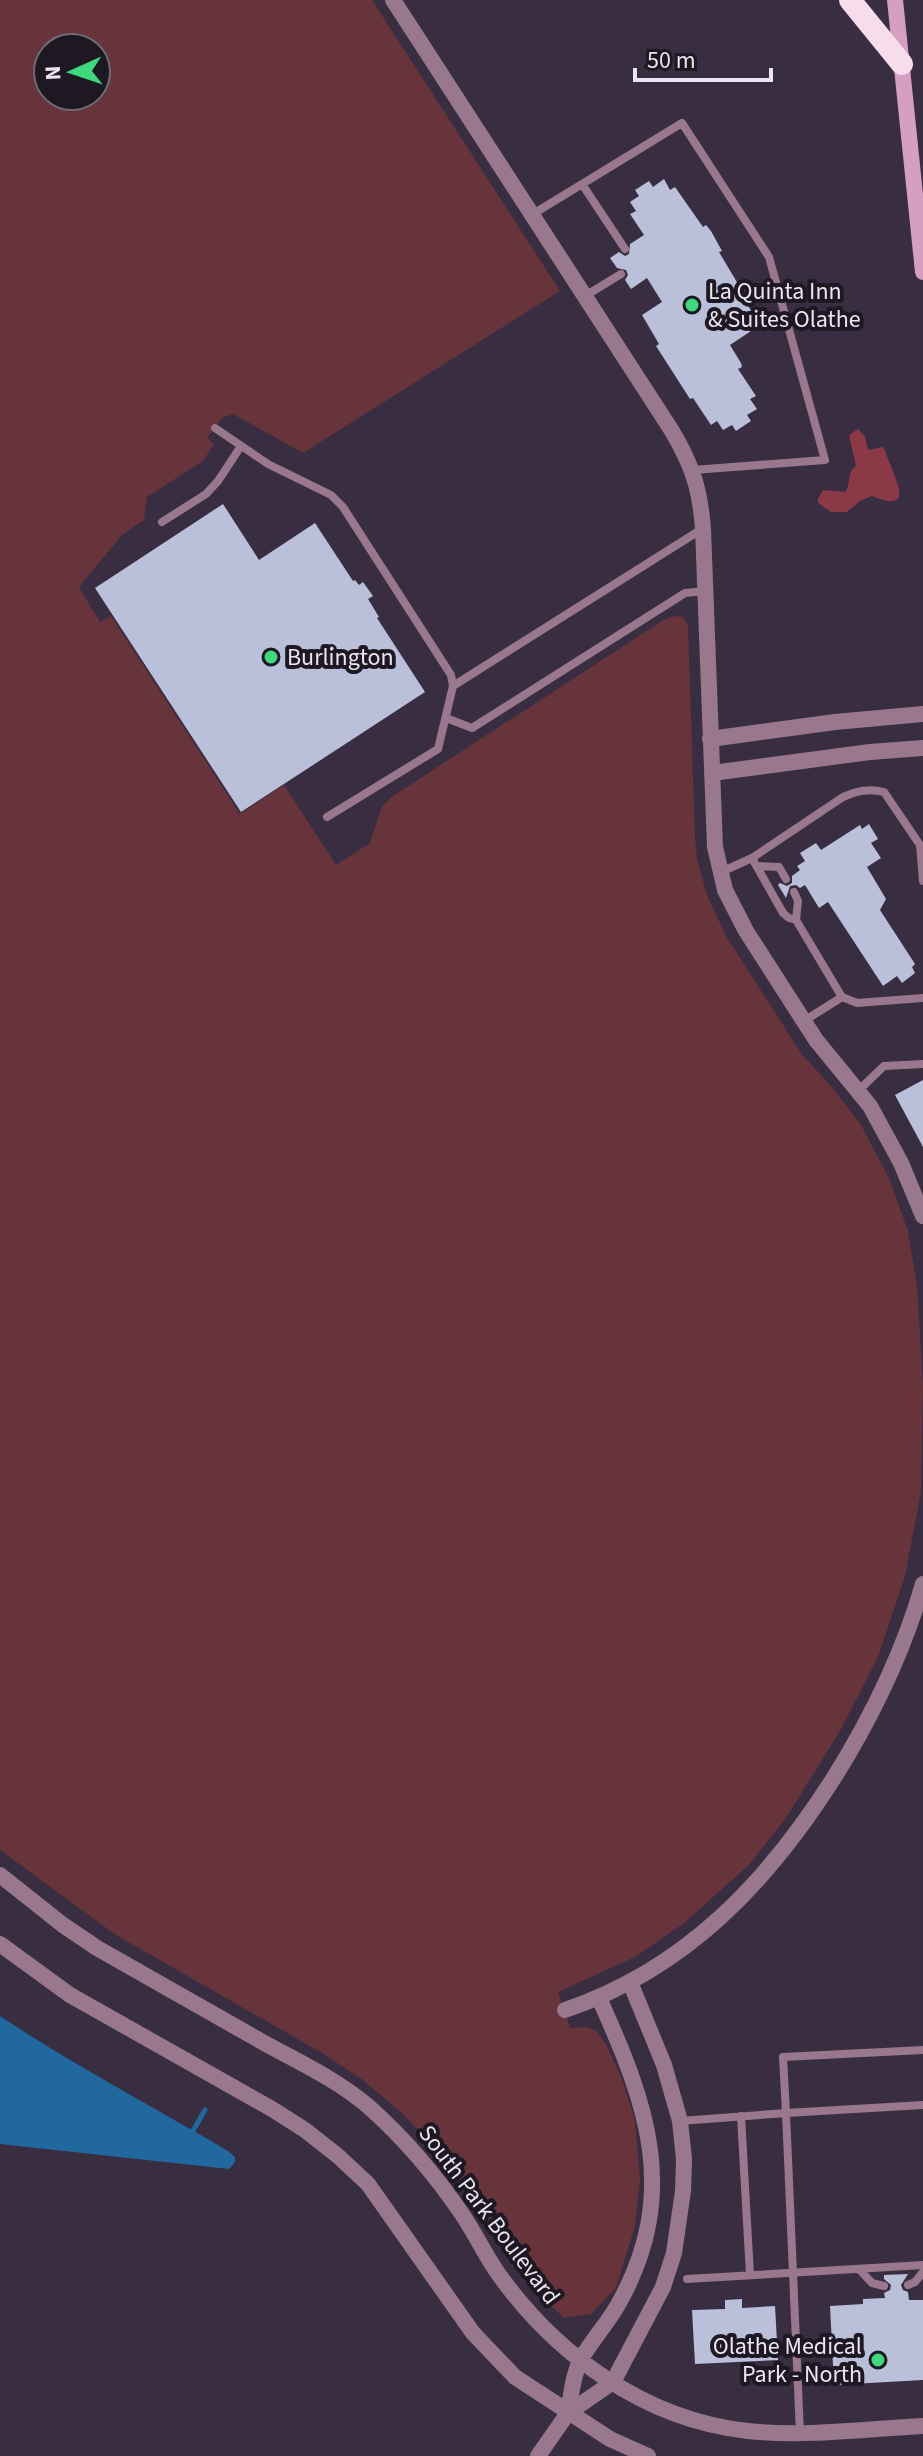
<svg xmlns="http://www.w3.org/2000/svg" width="923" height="2456" viewBox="0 0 923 2456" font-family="'Source Sans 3',sans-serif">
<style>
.green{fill:#67343b;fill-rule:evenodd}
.forest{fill:#8b3946}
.water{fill:#21689f}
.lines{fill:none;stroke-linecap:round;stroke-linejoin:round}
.stream{stroke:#21689f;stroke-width:5}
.building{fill:#babfda}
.service{stroke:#99788d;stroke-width:8}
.minor{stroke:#99788d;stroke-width:16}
.secondary{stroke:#d49fc0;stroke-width:16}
.trunk{stroke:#f7dcec;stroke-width:22}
.poi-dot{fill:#41d77c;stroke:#1d1821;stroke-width:3}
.labels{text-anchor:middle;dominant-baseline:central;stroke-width:8;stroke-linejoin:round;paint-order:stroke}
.poi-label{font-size:24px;fill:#ebe4f1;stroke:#1d1821;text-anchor:start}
.street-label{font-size:24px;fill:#ebe4f1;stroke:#1d1821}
</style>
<rect width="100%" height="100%" fill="#392d42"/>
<path class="green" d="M0,0H372L560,291L303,453L233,414L222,418L207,438L214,444L203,461L147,497L144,520L122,535L79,587L100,622L111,616L240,814L284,785L336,865L370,843L382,806L393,796L665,619L675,616L683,617L688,626L695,836L697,859L707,895L726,936L801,1053L831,1086L861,1125L889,1178L908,1231L917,1286L923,1386L921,1492L905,1576L878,1657L840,1731L786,1818L749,1865L683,1924L635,1957L558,1992L570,2028L585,2027L595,2030L606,2044L622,2079L635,2120L640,2180L635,2226L616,2288L591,2314L564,2318L536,2291L504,2250L483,2214L441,2155L403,2114L363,2080L322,2053L116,1935L0,1850ZM48,48H96V96H48Z"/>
<path class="forest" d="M858,429L865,437L868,450L883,447L885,450C890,470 921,517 872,496L860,501L847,512H831L818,503V499L823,490L845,492C852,483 845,475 856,466L849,435Z"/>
<path class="water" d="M0,2016C73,2065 152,2106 228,2151L235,2157V2162L229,2169L0,2144Z"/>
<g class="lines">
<path class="stream" d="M190,2136L205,2110"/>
</g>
<path class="building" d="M664,179L670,190L675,187L703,227L706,225L711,231L722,251L719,252L744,294L742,296L760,325L730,345L741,363L742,367L738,369L756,396L750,399L757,409L747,415L751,421L736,431L732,425L723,430L717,421L711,425L693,398L690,399L656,346L659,344L642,315L662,302L647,278L631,289L625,280L628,275L626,270L617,268L610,258L619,252L625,256L629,254L630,244L644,235L630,214L636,211L630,202L639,196L635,190L649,181L653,187Z
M223,504L259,560L315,523L353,581L355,580L359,585L363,582L373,596L368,599L379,617L377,618L425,692L241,812L95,588Z
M869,824L878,839L871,843L881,858L867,867L886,899L880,910L915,964L912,967L915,973L902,983L897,976L883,986L828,902L819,908L805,885L800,888L796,885L790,886L786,898L778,885L780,883L787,886L792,883V876L800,870L797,866L805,861L800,853L816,843L821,850L860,825L862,829Z
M923,1080V1147L895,1095Z
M908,2274L901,2285L903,2290L908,2292L909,2300H923V2380L834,2385L830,2306L863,2304V2299L885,2298L884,2293L890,2290L891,2285L884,2279V2275Z
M742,2299V2308L775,2306L778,2360L695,2364L692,2310L725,2309V2300Z"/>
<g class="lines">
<path class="service" d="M582,184L625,249
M533,214L682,123L769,257L825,460L693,470
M585,296L621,274
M215,428L268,464L331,495L343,507L451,675L453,686L438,749L327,817
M162,522L206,494L218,481L241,446
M453,686L702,529
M446,718L472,728L685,593L705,591
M752,858L783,913L789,918L796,920L842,997L857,1003L923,998
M757,866L779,867L786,879
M721,872L752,858L843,797C857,791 869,788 884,792L920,845L923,881
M794,892L798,901L796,920
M804,1021L842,997
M858,1091L884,1066L923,1064
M923,2050L783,2057L786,2113L923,2105
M741,2116L750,2275
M680,2121L786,2113L800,2433
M859,2269L872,2283L884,2286
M687,2279L923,2265
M908,2285L915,2282L923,2272"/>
<path class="minor" d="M393,0L672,431C692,465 700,488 703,529L715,847L725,890L746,931L816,1040L870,1106L901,1163L923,1216
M710,739L835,722L923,714
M712,773L870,752L923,748
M0,1875L63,1925L97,1948C153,1980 210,2012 266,2044C301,2063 339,2081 369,2107C405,2139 437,2177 464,2217C475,2234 484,2252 495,2269C553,2353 644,2420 748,2431C805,2437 865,2429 923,2426
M0,1944L70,1995L272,2109L305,2130L338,2156L368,2184L473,2333L515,2377L610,2439L648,2456
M565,2010C686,1969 768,1882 835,1776C873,1715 903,1653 923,1584
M568,2413C571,2396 573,2374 581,2359C592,2340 608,2323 619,2303C680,2193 647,2104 599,1998
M538,2456L568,2413L613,2382L663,2287L674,2253L683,2191L684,2159L680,2121L664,2065L630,1982"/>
<path class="secondary" d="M895,0L923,272"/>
<path class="trunk" d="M850,0L902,64"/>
</g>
<g class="poi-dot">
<circle cx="692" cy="305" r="8"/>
<circle cx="271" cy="657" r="8"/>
<circle cx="878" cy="2360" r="8"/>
</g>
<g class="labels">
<g class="poi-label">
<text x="708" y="291">La Quinta Inn<tspan x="708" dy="28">&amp; Suites Olathe</tspan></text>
<text x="287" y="657">Burlington</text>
<text x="862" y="2346" text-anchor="end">Olathe Medical<tspan x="862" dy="28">Park - North</tspan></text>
</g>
<g class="street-label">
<text transform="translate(489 2215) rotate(53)">South Park Boulevard</text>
</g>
</g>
<g transform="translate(72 72) rotate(267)"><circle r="38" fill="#1d1821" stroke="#6f6a74" stroke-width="2"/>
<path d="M0-6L14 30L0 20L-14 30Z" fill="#41d77c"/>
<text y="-12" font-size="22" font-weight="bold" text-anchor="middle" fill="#ebe4f1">N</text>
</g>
<path d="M635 68v12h136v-12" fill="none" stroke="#ebe4f1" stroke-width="4"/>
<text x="647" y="68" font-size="24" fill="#ebe4f1" stroke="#1d1821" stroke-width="6" paint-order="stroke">50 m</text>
</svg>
